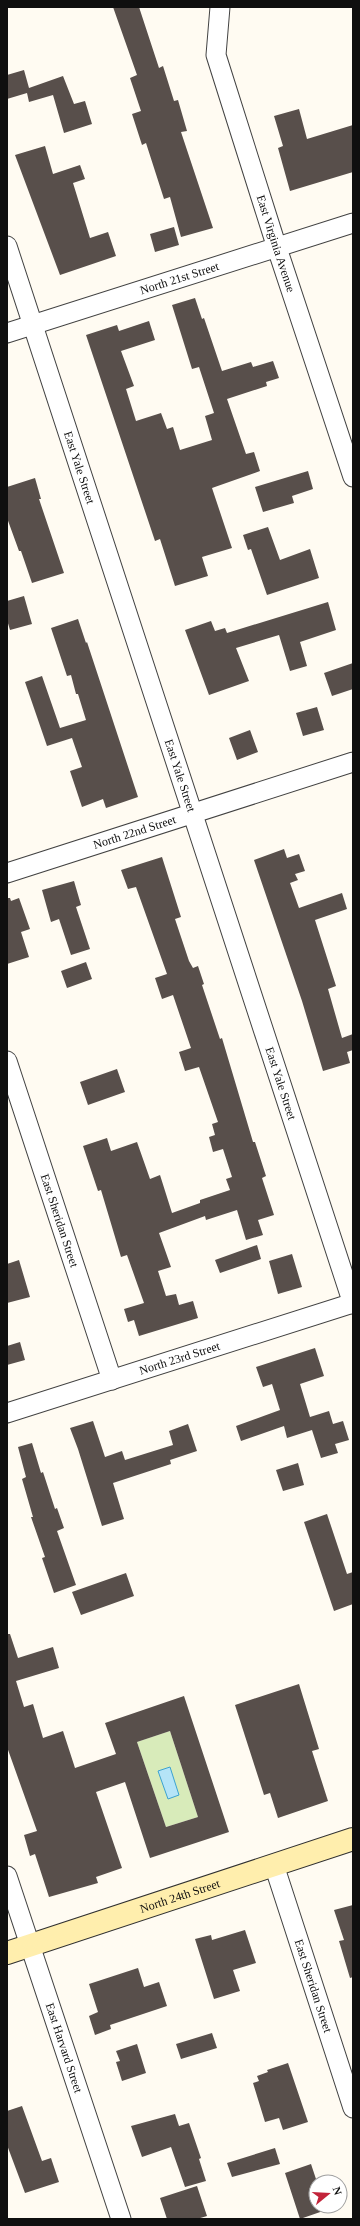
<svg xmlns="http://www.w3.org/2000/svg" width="360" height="2226" viewBox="0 0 360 2226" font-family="Georgia,serif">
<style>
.green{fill:#d8ebba}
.water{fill:#b5e4f7;stroke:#3ba2d0}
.building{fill:#584f4b;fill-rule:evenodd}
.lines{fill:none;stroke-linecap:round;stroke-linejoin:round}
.minor-casing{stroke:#424242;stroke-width:21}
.secondary-casing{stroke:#313131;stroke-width:24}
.minor{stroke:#fff;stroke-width:19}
.secondary{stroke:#ffeead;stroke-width:22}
.labels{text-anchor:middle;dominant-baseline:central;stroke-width:4;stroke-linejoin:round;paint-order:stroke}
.street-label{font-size:12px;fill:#0f0f0f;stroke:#fff}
</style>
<rect width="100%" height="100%" fill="#fffbf2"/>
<path class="green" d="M170,1731L198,1817L166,1827L137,1742Z"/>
<path class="water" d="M170,1767L179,1795L168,1799L158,1771Z"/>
<path class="building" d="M113,7H139L159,68L163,66L174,101L178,100L187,131L181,132L213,228L181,237L170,197L164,199L146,143L142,145L132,114L141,111L130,78L137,75Z
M24,70L29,88L63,76L74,104L85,101L92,124L64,133L53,95L29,102L27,93L7,99V75Z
M299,109L307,139L353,125V172L290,191L278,148L283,146L274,116Z
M45,146L53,174L80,165L85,179L73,183L90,238L108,232L116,256L60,275L15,155Z
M174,227L179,245L155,252L150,234Z
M195,298L202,319L204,318L222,371L251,362L253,367L273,361L279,378L266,382L267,386L227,399L246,454L254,452L260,471L212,488L232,548L202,557L208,576L175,586L160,539L155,541L86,335L117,325L119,331L149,321L155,340L121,351L134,386L126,389L136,421L161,413L167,429L173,427L180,450L212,440L205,416L214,413L199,367L192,369L172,305Z
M308,471L313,489L292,496L294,503L263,512L255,487Z
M35,478L41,499H39L64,573L32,583L21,551H19L7,518V487Z
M268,527L280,560L310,549L319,578L267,595L251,549L248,550L243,535Z
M24,596L32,624L10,630L7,620V601Z
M328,602L336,630L300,642L307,666L290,671L279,635L236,648L249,681L209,695L185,630L211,621L215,631L225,628L227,633Z
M78,619L86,643L87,642L138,797L106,808L103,799L82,807L70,771L82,767L72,738L47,746L25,682L42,676L60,728L86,720L78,694H76L71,675L67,676L51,628Z
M353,663V689L332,696L324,673Z
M317,707L324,730L303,736L296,713Z
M250,730L258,752L237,760L229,738Z
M284,849L287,858L299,854L305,871L295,874L298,880L290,883L299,908L342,893L347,909L315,920L336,986L328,989L342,1038L353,1034V1050L347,1052L350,1063L323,1071L302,1001L254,860Z
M162,857L181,917L175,919L189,961L193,968L198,966L204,984L202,985L220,1039L222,1038L253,1142H255L266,1176L262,1178L274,1215L258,1220L263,1235L246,1240L237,1210L206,1220L205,1216L159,1233L171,1267L158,1271L166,1296L176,1294L179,1305L193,1301L198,1318L139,1336L134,1320L128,1322L124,1309L144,1303L127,1255L121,1257L101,1190L98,1191L83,1146L107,1138L111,1151L137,1142L150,1179L160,1175L172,1213L200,1203V1200L230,1190L226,1179L232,1177L223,1149L213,1152L209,1137L215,1135L212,1124L218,1122L199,1067L185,1071L179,1052L191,1048L173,995L162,999L155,978L167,974L136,887L128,889L121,870Z
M74,881L81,905L76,907L90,949L71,955L59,919L51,922L42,890Z
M7,898H10L11,901L19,898L30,929L21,932L29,957L7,964Z
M86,962L92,979L67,988L61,971Z
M117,1069L125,1092L88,1105L80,1082Z
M257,1245L261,1259L220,1273L215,1260Z
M292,1254L302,1287L278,1294L269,1261Z
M19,1260L30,1297L7,1303V1264Z
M20,1342L25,1360L7,1365V1346Z
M315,1348L324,1376L300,1384L310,1417L329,1411L333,1424L343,1421L349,1440L335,1444L338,1453L321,1458L312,1430L287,1438L284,1426L241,1441L236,1426L280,1410L272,1384L263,1387L256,1367Z
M93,1421L105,1457L122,1451L125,1460L173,1445L169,1431L188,1424L197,1451L170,1460L171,1464L113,1483L124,1519L102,1526L78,1449L70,1428Z
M32,1443L41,1473L43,1472L55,1509L57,1508L64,1528L57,1531L76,1585L54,1593L42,1558L45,1557L31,1517H33L22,1479L26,1477L18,1447Z
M298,1463L304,1485L283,1491L276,1470Z
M327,1514L347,1574L353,1572V1604L334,1611L304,1522Z
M126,1573L134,1596L81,1615L72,1592Z
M7,1634H10L18,1658L53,1647L59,1668L16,1681L24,1707L33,1704L43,1738L63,1731L75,1768L116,1754L105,1723L184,1696L229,1832L150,1858L125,1782L96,1792L122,1868L96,1877L98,1883L49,1897L35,1854L30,1856L24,1835L37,1831L7,1747ZM170,1731L198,1817L166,1827L137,1742Z
M299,1684L319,1749L312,1751L328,1801L278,1818L270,1793L264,1795L235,1705Z
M353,1905V1977L350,1978L339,1941L344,1940L334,1910Z
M245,1930L256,1963L233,1970L240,1991L214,1999L195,1939L211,1935L212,1940Z
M138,1968L144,1987L159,1982L167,2006L110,2025L111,2029L95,2035L89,2016L98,2012L89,1984Z
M212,2033L217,2048L181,2059L176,2044Z
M137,2044L146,2073L122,2081L116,2062L120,2061L116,2051Z
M288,2063L308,2122L283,2130L279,2118L265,2122L253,2083L259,2081L257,2076L268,2072L267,2070Z
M22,2106L42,2161L51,2158L59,2182L25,2193L7,2145V2111Z
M175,2114L179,2126L189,2123L201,2158L199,2159L206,2181L185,2187L171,2147L142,2157L131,2126Z
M275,2148L280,2164L232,2177L227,2163Z
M311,2164L317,2182L316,2206H325L326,2210L300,2219L285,2173Z
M197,2186L207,2216L197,2219H167L160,2198Z"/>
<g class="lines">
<defs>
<g id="minor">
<path id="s1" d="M220,7L216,55L277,248L353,477"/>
<path id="s2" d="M7,246L353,1304"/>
<path id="s3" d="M7,333L353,223"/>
<path id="s4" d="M7,873L353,762"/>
<path id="s5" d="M7,1061L112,1380"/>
<path id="s6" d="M7,1413L353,1303"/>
<path id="s7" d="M274,1865L353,2108"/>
<path id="s8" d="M7,1876L121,2219"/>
</g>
<g id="secondary">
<path id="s9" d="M7,1953L353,1839"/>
</g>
</defs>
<use href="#minor" class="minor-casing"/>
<use href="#secondary" class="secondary-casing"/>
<use href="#minor" class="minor"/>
<use href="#secondary" class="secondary"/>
</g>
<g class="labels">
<g class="street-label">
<text stroke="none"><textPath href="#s1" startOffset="246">East Virginia Avenue</textPath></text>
<text stroke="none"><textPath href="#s3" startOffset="181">North 21st Street</textPath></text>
<text stroke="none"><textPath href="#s2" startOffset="233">East Yale Street</textPath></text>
<text stroke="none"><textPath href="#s2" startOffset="557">East Yale Street</textPath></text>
<text stroke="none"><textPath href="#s4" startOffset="134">North 22nd Street</textPath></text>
<text stroke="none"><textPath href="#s2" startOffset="881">East Yale Street</textPath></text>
<text stroke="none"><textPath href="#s5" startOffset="168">East Sheridan Street</textPath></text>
<text stroke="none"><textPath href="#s6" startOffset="181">North 23rd Street</textPath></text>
<text stroke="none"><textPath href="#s9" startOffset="182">North 24th Street</textPath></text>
<text stroke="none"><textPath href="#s7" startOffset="127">East Sheridan Street</textPath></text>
<text stroke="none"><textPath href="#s8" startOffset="181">East Harvard Street</textPath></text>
</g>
</g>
<rect width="360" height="2226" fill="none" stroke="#0f0f0f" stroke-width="16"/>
<g transform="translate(328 2194) rotate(72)"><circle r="19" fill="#ffffff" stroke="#9f9f9f"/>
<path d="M0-3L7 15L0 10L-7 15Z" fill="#c2243a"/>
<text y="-6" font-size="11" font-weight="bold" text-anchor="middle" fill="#0f0f0f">N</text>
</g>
</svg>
